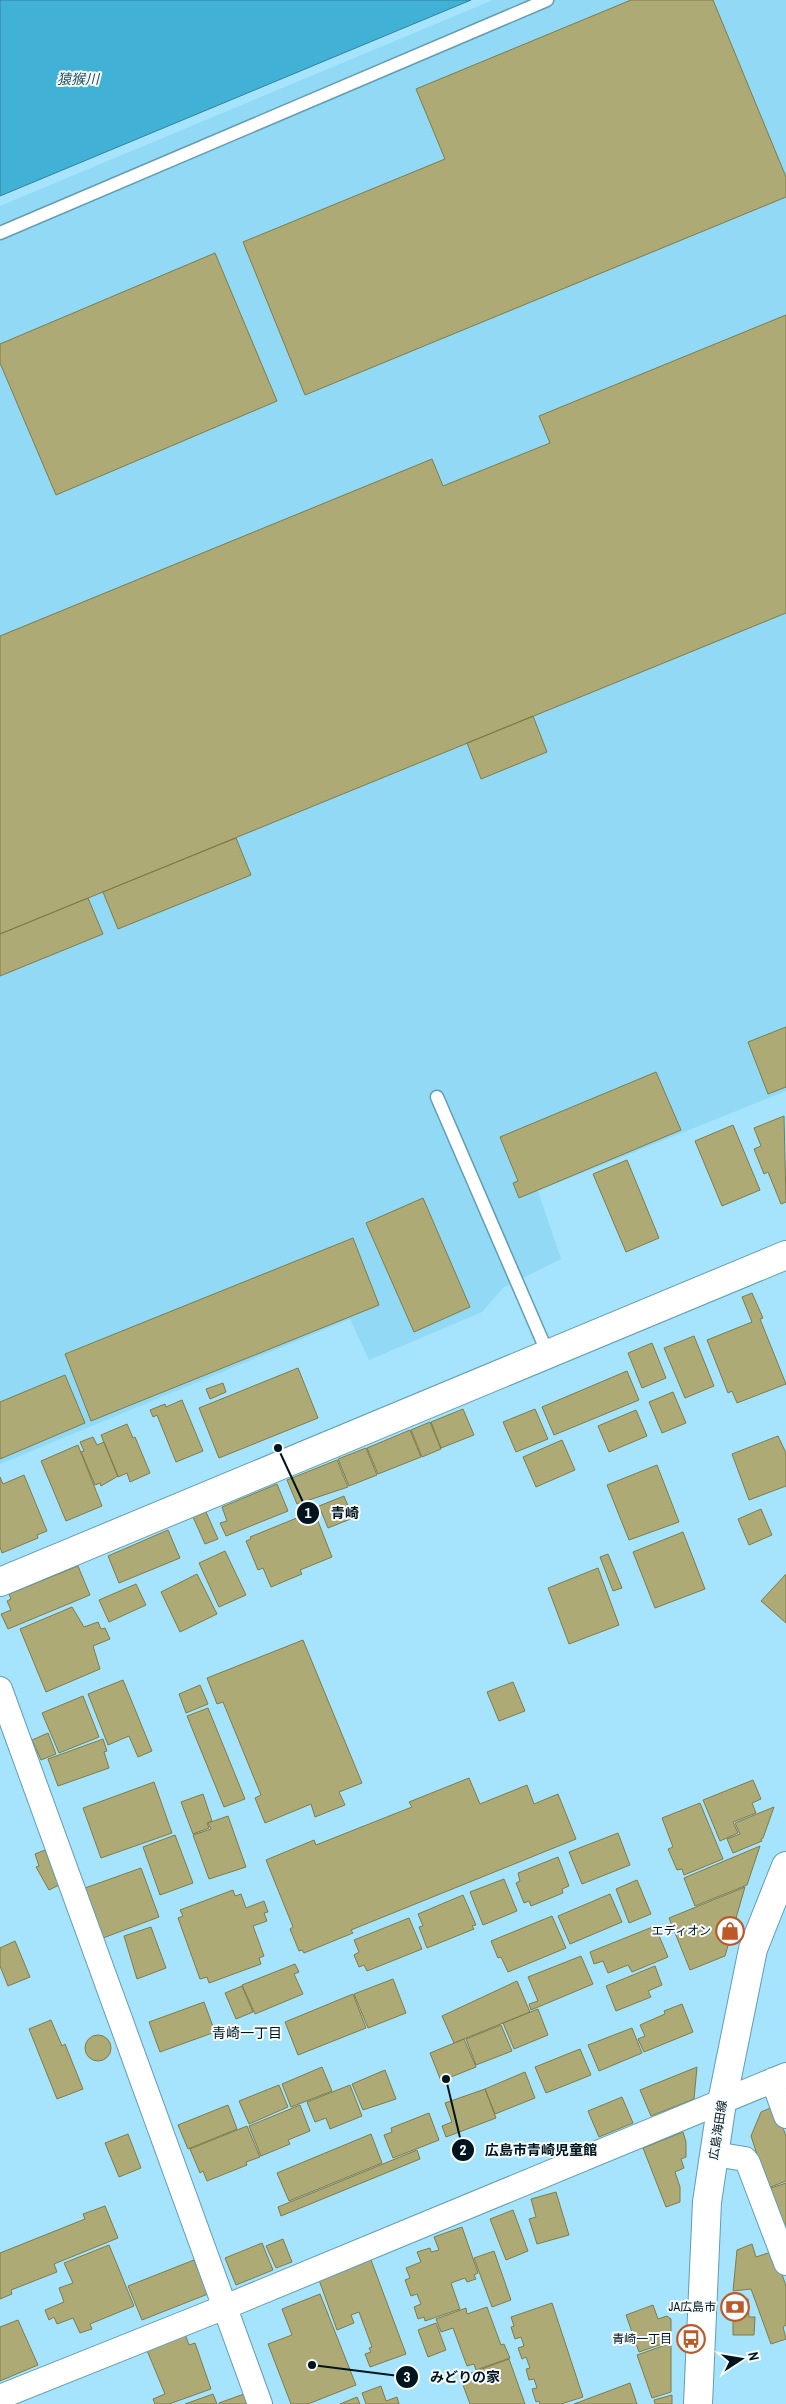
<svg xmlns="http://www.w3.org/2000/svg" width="786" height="2404" viewBox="0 0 786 2404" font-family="'Archivo Narrow','Noto Sans JP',sans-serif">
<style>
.built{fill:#91d9f4}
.water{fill:#42b1d6;stroke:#2e829e}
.building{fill:#aeaa75;stroke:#807b48}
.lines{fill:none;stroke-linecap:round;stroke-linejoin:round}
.lane-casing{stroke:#619db4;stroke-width:15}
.street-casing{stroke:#619db4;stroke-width:26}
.secondary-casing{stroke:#619db4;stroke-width:30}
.lane{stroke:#fff;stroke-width:12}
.street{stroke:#fff;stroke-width:24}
.secondary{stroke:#fff;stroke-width:28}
.labels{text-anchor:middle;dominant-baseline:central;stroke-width:4;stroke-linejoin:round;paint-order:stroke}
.poi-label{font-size:12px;fill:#00141d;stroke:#f6fcfe;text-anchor:end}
.street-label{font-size:12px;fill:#00141d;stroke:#f6fcfe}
.water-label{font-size:14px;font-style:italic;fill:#235161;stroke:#f6fcfe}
.neighbourhood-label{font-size:14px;fill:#00141d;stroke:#f6fcfe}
.leader{fill:none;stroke:#00141d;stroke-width:2}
.callout-dot{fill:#00141d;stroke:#f6fcfe;stroke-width:2}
.mark-label{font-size:15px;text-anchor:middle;font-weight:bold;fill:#fff}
.callout-label{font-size:14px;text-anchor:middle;font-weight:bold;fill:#00141d;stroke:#f6fcfe;stroke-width:4;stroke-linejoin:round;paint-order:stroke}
</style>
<rect width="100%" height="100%" fill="#a6e4fd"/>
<path class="built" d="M493,0H786V1091L538,1191L561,1259L503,1288L482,1312L369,1360L350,1319L0,1464V206Z"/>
<path class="water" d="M0,0H471L0,196Z"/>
<path class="building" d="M631,0H713L786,177V197L305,395L243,242L445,159L416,89Z
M215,253L277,401L56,495L0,363V344Z
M786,315V613L0,934V636L432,459L443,486L550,443L539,416Z
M533,716L547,752L481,779L467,743Z
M236,838L251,875L118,929L103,892Z
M88,898L103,934L0,976V934Z
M786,1027V1087L768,1094L748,1042Z
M656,1072L681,1130L519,1198L513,1183L518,1181L500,1137Z
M784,1116L786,1202L781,1204L768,1172L764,1174L754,1149L761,1146L754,1128Z
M733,1125L760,1190L722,1206L695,1141Z
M627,1160L659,1238L626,1252L593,1174Z
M423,1198L470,1307L414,1332L366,1223Z
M353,1238L379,1305L91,1421L65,1354Z
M752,1293L763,1318L760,1319L786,1384L737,1403L732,1391L728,1393L707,1340L752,1322L742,1297Z
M694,1336L714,1386L685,1398L664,1348Z
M652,1343L666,1378L642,1388L628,1353Z
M298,1368L318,1418L219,1458L199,1408Z
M627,1371L639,1400L554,1435L542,1407Z
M65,1375L85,1423L0,1459V1402Z
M223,1383L226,1392L210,1399L206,1389Z
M673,1392L686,1423L662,1433L649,1402Z
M182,1400L203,1451L176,1462L157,1415L153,1417L150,1410L165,1404L166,1407Z
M463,1409L474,1435L441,1448L431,1422Z
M535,1409L548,1439L516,1452L503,1422Z
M636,1410L647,1436L609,1452L598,1426Z
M430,1422L441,1449L422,1457L411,1430Z
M127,1424L133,1438L135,1437L150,1473L130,1482L127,1473L118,1477L101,1435Z
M410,1430L421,1457L378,1474L367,1448Z
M778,1436L786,1453V1486L749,1500L732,1454Z
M93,1437L97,1445L104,1442L118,1476L101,1486L100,1483L95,1485L81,1452L84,1451L80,1442Z
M562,1440L575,1470L536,1487L523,1457Z
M78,1445L102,1506L66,1521L41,1461Z
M366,1448L377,1475L349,1486L338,1459Z
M337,1460L348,1487L297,1504L287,1480Z
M657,1465L679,1522L629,1540L607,1485Z
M24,1475L47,1531L37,1535L38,1538L2,1553L0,1547V1477L3,1484Z
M277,1484L288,1511L226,1536L220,1523L227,1521L222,1507Z
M344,1496L353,1518L328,1528L319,1506Z
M761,1509L772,1535L749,1545L738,1519Z
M314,1511L332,1557L300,1570L302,1574L271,1587L263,1568L258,1570L246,1541L251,1539L250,1537Z
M206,1512L218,1539L205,1544L193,1517Z
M168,1530L180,1558L119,1583L108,1556Z
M683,1532L705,1589L655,1608L633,1552Z
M225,1551L246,1595L219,1607L199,1563Z
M608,1554L622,1588L613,1591L600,1557Z
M78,1566L90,1595L8,1629L1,1614L11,1610L7,1601L11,1599L9,1594Z
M598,1568L619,1625L569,1644L548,1588Z
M197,1574L217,1614L180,1632L161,1592Z
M786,1574V1623L761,1601Z
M136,1584L146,1605L109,1622L99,1600Z
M72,1607L84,1627L98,1622L101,1629L105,1628L110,1639L93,1646L100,1669L46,1692L20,1629Z
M303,1640L362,1783L339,1792L345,1805L315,1817L311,1804L265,1823L255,1798L261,1795L223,1702L217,1704L207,1678Z
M123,1680L152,1751L138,1757L129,1736L108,1745L88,1694Z
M513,1682L525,1711L499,1721L487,1692Z
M200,1685L208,1704L186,1713L179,1694Z
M83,1696L99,1737L59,1753L42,1713Z
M208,1708L245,1799L224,1807L187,1716Z
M48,1733L56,1754L41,1760L32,1740Z
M103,1739L107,1751L104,1752L109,1768L58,1786L48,1759Z
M469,1778L480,1804L527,1785L534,1804L558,1794L576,1839L351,1930L353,1933L304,1953L302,1950L299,1951L290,1929L293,1927L266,1860L314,1840L316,1845L412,1807L409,1802Z
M753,1780L761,1799L752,1803L756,1813L733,1822L738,1833L720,1841L703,1800Z
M154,1782L172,1833L101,1858L83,1808Z
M203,1794L212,1821L207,1823L209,1828L193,1834L181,1802Z
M700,1803L723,1859L684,1875L682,1869L677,1870L668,1849L673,1847L662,1818Z
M774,1807L763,1838L761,1839L762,1841L733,1853L727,1839L740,1834L735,1823Z
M228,1816L246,1867L209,1879L193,1835L211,1829L208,1823Z
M618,1833L630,1865L582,1884L569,1852Z
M175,1835L193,1883L160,1895L143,1847Z
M760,1846L747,1885L695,1906L684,1878Z
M45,1850L59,1885L49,1890L36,1867L39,1866L35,1854Z
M558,1857L569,1886L562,1889L563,1893L531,1906L529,1901L524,1903L516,1883L520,1881L518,1873Z
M141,1868L159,1917L103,1938L85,1888Z
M504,1879L517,1911L483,1925L470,1892Z
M637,1880L651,1914L629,1923L616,1889Z
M745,1887L725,1956L690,1970L669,1918Z
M233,1890L235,1896L241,1894L246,1908L264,1901L268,1912L264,1913L267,1921L253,1926L264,1956L259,1958L261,1964L209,1983L207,1977L200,1979L178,1918L183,1916L180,1910Z
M610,1894L622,1922L570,1944L558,1916Z
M463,1895L476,1925L472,1926L474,1929L427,1948L419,1927L423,1926L418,1914Z
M552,1916L566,1948L508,1972L501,1957L498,1958L491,1941Z
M409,1918L422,1949L367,1971L364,1965L359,1967L354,1955L359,1952L354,1940Z
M655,1926L668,1957L632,1972L628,1965L608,1973L603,1961L594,1964L590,1952Z
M151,1927L166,1968L137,1979L124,1936Z
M15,1941L30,1977L8,1986L0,1966V1948Z
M581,1956L593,1984L531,2010L529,2004L538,2001L528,1977Z
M295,1964L299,1972L294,1974L303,1994L255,2014L242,1985Z
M655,1966L662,1985L648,1991L651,1997L616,2011L606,1986Z
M393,1979L406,2013L368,2028L354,1994Z
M517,1981L530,2012L454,2043L442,2016Z
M242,1986L253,2012L236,2019L225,1993Z
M353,1994L366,2028L298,2055L285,2022Z
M204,2002L215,2032L160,2052L149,2022Z
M682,2004L693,2032L644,2052L638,2039L645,2036L640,2025L665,2014L664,2011Z
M538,2009L548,2035L514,2049L503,2023Z
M51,2020L62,2046L65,2044L83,2089L57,2099L29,2029Z
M501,2025L512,2051L476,2065L466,2039Z
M632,2028L642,2053L599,2071L588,2045Z
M85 2048a13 13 0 1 1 26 0a13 13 0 1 1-26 0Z
M464,2039L476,2067L441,2081L430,2053Z
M580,2049L591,2075L546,2093L535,2067Z
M322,2067L332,2091L291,2107L282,2084Z
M697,2067L694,2099L651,2116L640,2090Z
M385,2070L396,2099L363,2110L352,2084Z
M525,2072L535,2098L495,2114L485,2089Z
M279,2085L288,2107L249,2124L239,2101Z
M350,2085L362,2116L330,2129L326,2118L315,2122L307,2102Z
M485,2089L496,2118L446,2137L442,2126L452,2122L445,2103Z
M622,2097L633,2123L599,2137L588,2111Z
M228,2105L237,2129L188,2149L178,2125Z
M300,2105L310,2131L288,2140L290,2144L261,2156L249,2126Z
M775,2106L786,2136V2181L768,2188L751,2136L761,2112Z
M429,2113L439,2140L393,2158L384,2135L392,2132L391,2128Z
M247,2126L260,2157L246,2162L247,2165L207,2181L203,2171L200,2173L190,2149Z
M683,2132L686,2142V2157L681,2159L684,2168L675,2172L680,2187V2202L666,2207L643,2148Z
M128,2134L141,2168L119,2177L105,2143Z
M371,2134L382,2163L289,2201L277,2173Z
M417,2150L420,2159L281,2216L278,2207Z
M786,2183V2230L768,2189Z
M556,2192L569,2235L537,2244L529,2219L536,2217L531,2199Z
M105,2206L118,2238L54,2264L57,2272L11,2290L12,2294L0,2299V2253L85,2219L83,2214Z
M513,2210L528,2251L506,2260L490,2219Z
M462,2227L478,2273L474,2275L476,2279L467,2282L465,2278L451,2283L460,2309L425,2321L424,2317L418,2319L414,2307L421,2304L417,2294L411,2296L405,2280L410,2278L406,2268L421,2262L417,2252L430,2248L431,2252L439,2250L434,2237Z
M283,2239L292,2262L276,2268L266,2246Z
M262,2243L273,2270L236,2285L225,2258Z
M752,2244L756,2257L774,2251L786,2286V2325L783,2327L786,2339L771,2344L751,2289L733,2291L737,2250Z
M109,2245L134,2306L90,2324L92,2329L80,2333L73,2318L57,2324L54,2317L49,2320L45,2310L64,2302L59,2288L73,2283L64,2263Z
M494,2251L511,2300L492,2307L474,2258Z
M194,2260L208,2294L142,2320L128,2286Z
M371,2260L406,2354L370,2367L365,2354L371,2352L369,2348L372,2347L359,2312L351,2315L354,2323L337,2330L319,2280Z
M320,2294L356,2385L308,2404H291L268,2344L292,2335L282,2309Z
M733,2299H748L749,2317H755L754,2335H733Z
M552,2303L583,2397L561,2404H540L539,2401L536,2402L532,2389L537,2388L534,2379L529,2380L526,2369L530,2368L526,2357L522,2359L518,2348L524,2346L521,2337L515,2339L511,2327L514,2326L511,2317Z
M653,2305L658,2319L667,2316L671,2319V2341L639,2352L626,2315Z
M487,2307L501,2345L504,2344L510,2358L476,2370L474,2364L467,2366L453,2328L441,2332L436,2319L466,2308L467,2314Z
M18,2320L38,2365L0,2381V2327Z
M436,2323L446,2350L428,2357L418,2330Z
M185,2334L189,2345L195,2343L211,2389L169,2404H155L153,2399L165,2394L146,2348Z
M671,2343V2392L652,2398L637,2355Z
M509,2359L525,2404H470L460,2377Z
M630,2383L637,2404H574Z
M381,2386L386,2401L397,2397L399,2404H366L362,2393Z
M213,2394L217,2404H185Z
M244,2394L248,2404H219V2403Z
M672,2395V2404H655L654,2400Z
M357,2397L360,2404H340Z"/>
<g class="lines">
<defs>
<path id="lane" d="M0,233L547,0
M437,1097L548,1354"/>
<path id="street" d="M0,1689L260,2404
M773,2080L786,2116
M714,2154L745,2159L748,2163L786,2263
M0,2397L225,2307L786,2075"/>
<path id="secondary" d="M0,1582L786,1255
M698,2404L707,2202L722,2102L753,1949L786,1866"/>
</defs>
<use href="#lane" class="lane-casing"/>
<use href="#street" class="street-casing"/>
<use href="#secondary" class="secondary-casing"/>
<use href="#lane" class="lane"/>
<use href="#street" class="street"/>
<use href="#secondary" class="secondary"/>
</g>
<defs>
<symbol id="shop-ring" viewBox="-11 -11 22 22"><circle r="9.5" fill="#f6fcfe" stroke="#bd5827" stroke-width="1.5"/><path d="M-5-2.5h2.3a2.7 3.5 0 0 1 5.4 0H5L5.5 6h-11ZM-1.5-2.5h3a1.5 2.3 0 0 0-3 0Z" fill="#bd5827"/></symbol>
<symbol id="bank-ring" viewBox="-11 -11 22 22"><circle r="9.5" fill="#f6fcfe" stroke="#bd5827" stroke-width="1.5"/><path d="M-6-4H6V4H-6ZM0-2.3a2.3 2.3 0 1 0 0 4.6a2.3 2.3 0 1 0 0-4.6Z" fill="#bd5827"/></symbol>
<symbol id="bus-ring" viewBox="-11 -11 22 22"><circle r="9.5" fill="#f6fcfe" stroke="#bd5827" stroke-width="1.5"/><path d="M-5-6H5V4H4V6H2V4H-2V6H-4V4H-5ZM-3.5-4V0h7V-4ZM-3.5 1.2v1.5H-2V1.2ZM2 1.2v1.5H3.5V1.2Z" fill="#bd5827"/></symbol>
</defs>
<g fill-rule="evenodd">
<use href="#shop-ring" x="714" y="1915" width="32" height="32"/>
<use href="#bank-ring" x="719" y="2291" width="32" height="32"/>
<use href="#bus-ring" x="675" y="2323" width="32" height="32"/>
</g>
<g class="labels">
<g class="poi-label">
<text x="711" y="1931">エディオン</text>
<text x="716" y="2307">JA広島市</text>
<text x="672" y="2339">青崎一丁目</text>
</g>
<g class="street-label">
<text transform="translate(718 2130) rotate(-81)">広島海田線</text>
</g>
<g class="water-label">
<text x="78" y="79">猿猴川</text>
</g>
<g class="neighbourhood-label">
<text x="247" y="2033">青崎一丁目</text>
</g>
</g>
<path class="leader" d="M278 1448L308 1513M446 2079L463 2150M312 2365L407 2377"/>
<g class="callout-dot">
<circle cx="278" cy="1448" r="5"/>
<circle cx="446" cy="2079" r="5"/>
<circle cx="312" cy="2365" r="5"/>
<circle cx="308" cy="1513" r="12"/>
<circle cx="463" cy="2150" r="12"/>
<circle cx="407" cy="2377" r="12"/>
</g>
<g class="mark-label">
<text x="308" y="1518">1</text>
<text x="463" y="2155">2</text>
<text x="407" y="2382">3</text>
</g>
<g class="callout-label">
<text x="345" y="1518">青崎</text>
<text x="541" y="2155">広島市青崎児童館</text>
<text x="465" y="2382">みどりの家</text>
</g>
<g transform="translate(741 2359) rotate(78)" stroke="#f6fcfe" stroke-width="4" paint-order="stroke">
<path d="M0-4L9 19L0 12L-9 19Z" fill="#00141d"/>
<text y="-8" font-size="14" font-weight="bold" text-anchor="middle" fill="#00141d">N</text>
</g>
</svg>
